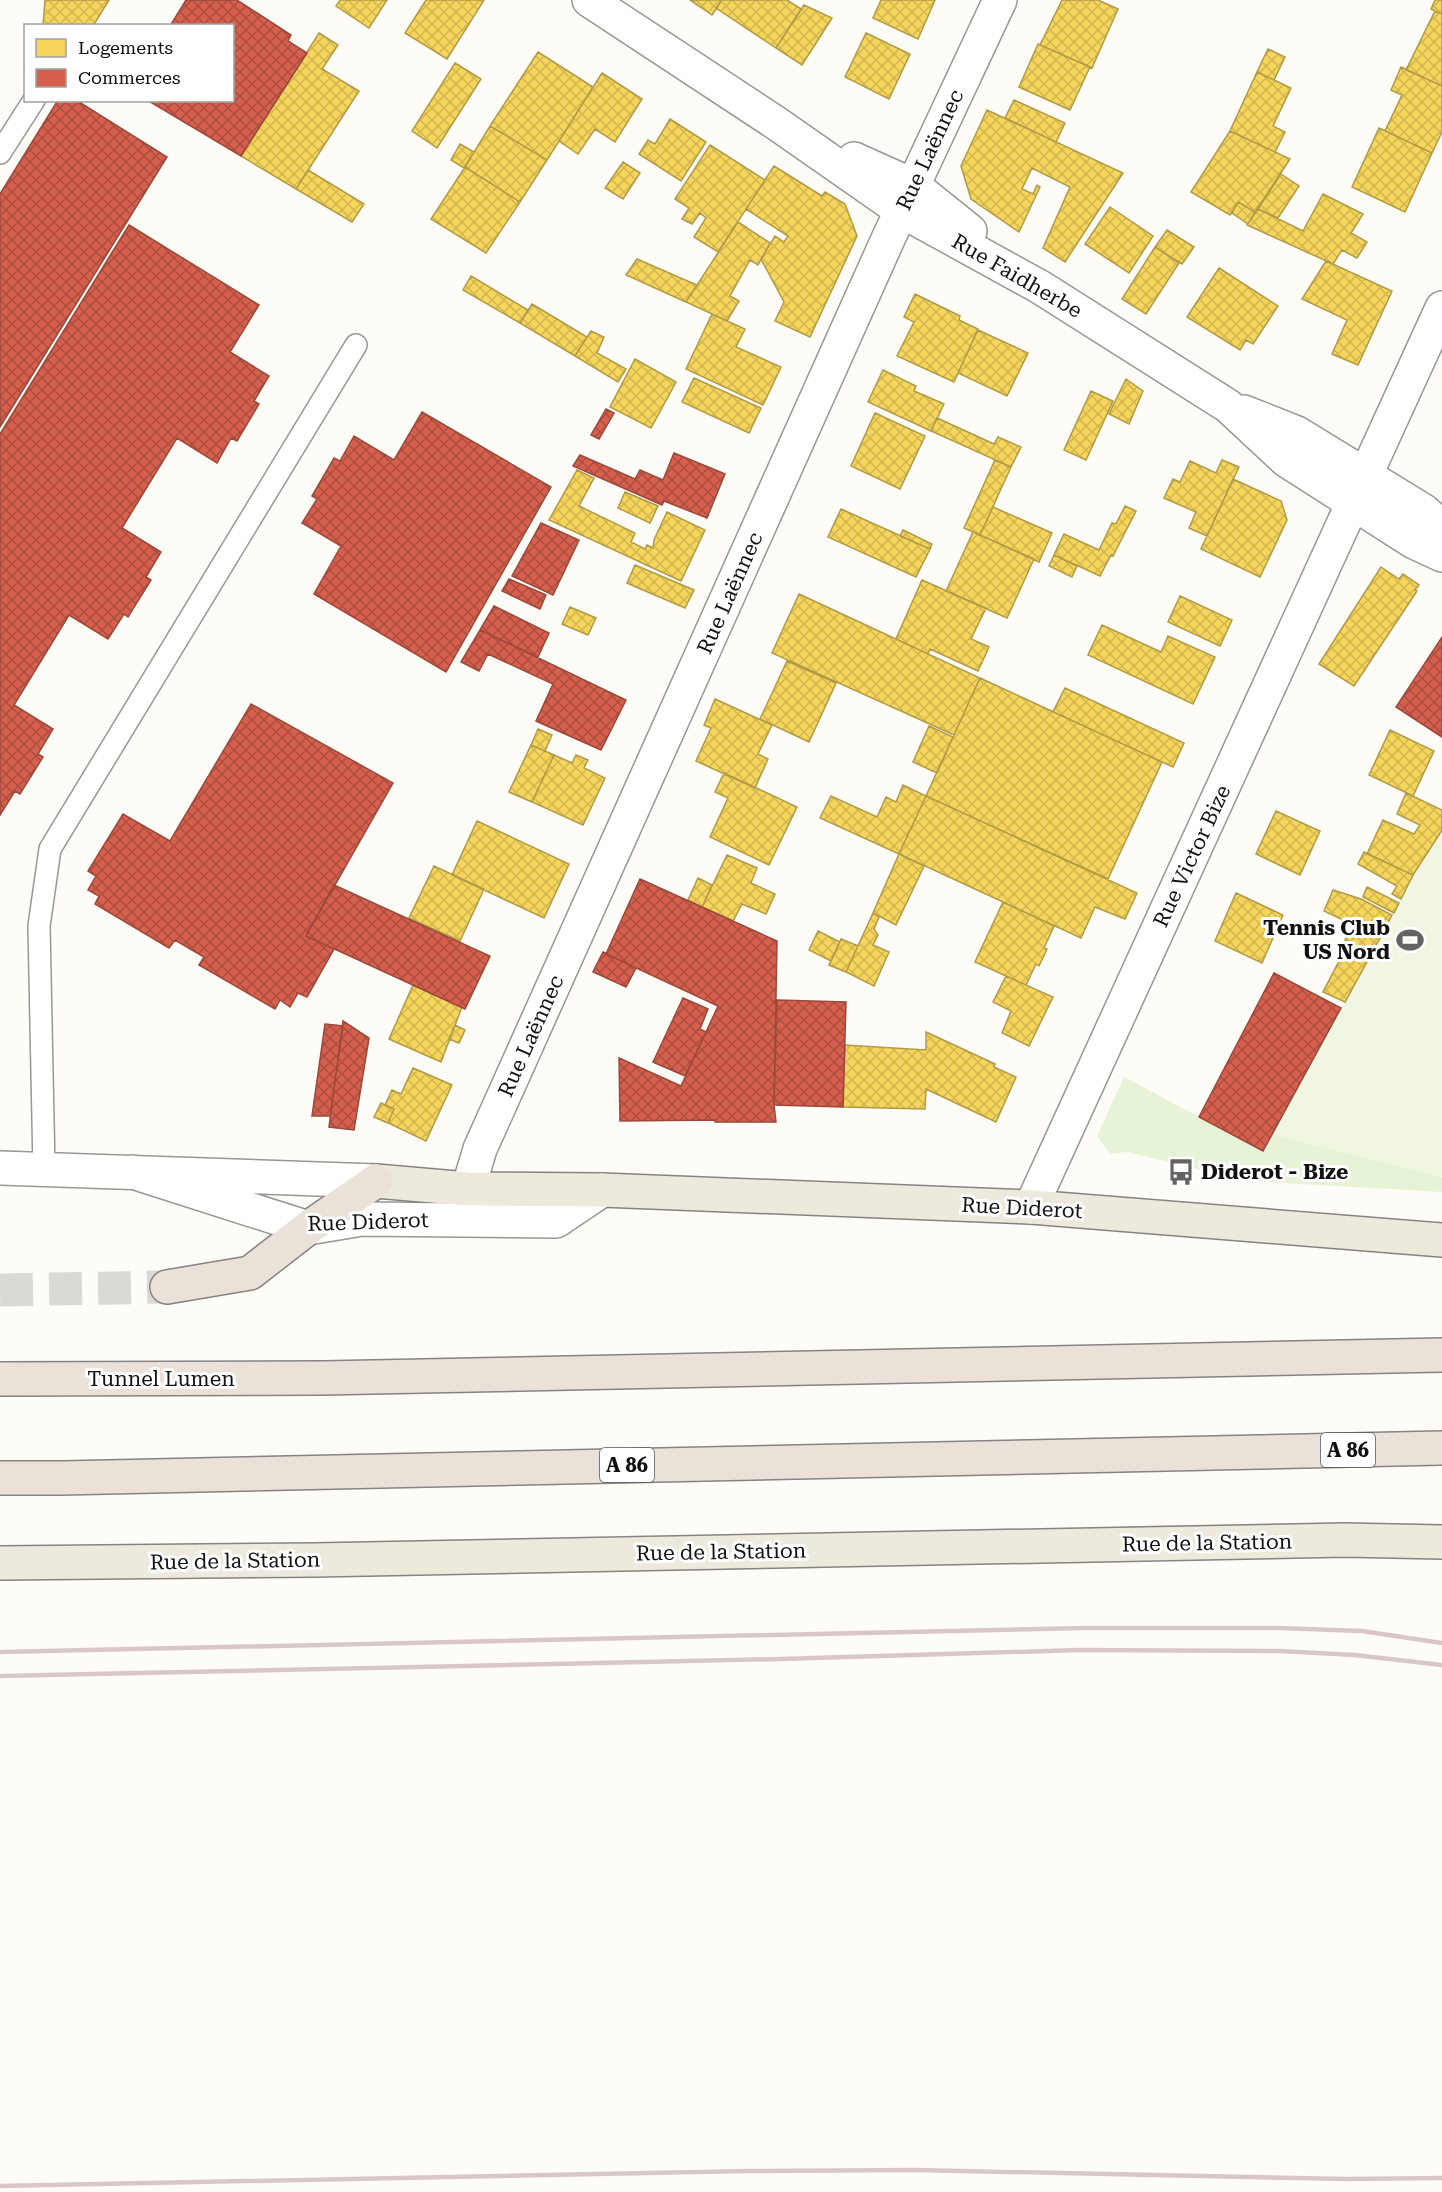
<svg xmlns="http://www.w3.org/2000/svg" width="1442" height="2192" viewBox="0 0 1442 2192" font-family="'Roboto Serif',serif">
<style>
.garden{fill:#e7f3d7}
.pitch{fill:#f0f6e1}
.homes{fill:url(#homes-cross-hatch);stroke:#b19a46;stroke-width:1.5}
.shops{fill:url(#shops-cross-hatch);stroke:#9b483b;stroke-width:1.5}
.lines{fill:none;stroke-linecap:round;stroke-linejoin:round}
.motorway-tunnel{stroke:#dad9d4;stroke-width:33;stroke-dasharray:33 16;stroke-linecap:butt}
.service-casing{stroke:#979795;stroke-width:24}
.minor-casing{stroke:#979795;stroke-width:36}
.tertiary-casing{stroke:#979795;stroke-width:36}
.primary-casing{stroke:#858482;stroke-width:36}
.motorway-casing{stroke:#858482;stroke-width:36}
.service{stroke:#fffffe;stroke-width:21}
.minor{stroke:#fffffe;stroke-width:33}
.tertiary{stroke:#fffffe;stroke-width:33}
.primary{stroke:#ede9dc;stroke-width:33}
.motorway{stroke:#eae1d8;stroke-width:33}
.rail{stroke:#d9c6c7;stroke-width:4.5}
.labels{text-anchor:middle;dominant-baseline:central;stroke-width:6;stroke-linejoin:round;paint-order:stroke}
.shield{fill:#fff;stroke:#585858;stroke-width:1.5}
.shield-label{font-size:20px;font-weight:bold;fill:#111}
.street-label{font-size:21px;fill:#111;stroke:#fff}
.poi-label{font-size:21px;font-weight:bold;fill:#111;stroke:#fff;text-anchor:end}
</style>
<defs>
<pattern id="homes-cross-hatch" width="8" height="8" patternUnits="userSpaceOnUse" patternTransform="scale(1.5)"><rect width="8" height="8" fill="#f6d55c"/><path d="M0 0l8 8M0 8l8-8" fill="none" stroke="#d2b64f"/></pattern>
<pattern id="shops-cross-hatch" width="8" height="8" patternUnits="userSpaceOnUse" patternTransform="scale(1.5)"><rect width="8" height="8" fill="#d6604d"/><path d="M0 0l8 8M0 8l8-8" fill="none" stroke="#ac4e3f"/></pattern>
</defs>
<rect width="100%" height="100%" fill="#fdfcf7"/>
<path class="garden" d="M1124,1077L1263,1151L1272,1134L1442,1177V1192L1249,1181L1127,1152L1110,1154L1097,1136Z"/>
<path class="pitch" d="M1442,830V1177L1272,1134L1413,876Z"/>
<path class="homes" d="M45,0H109L93,26H43Z
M340,0H387L369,28L336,6Z
M426,0H484L447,59L405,33Z
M690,0H722L712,15Z
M722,0H787L801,9L776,48L716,8Z
M881,0H935L918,39L873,18Z
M1062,0H1098L1118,9L1092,68L1040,45Z
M1435,0H1442V14L1431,9Z
M804,5L832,18L802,65L776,48Z
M1435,11L1442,14V86L1406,70Z
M319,33L338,45L322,69L359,91L296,189L241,156Z
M866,33L910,54L889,99L845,77Z
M1038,44L1090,67L1070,110L1019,87Z
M1268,49L1285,57L1274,80L1257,72Z
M538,52L593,87L547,160L490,126Z
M455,63L481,79L437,148L412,131Z
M1401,67L1442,86V132L1432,153L1385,131L1402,95L1391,90Z
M1257,72L1291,88L1273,126L1285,132L1275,152L1230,131Z
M602,73L642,99L615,142L595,129L578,154L559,141Z
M1014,100L1065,123L1056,142L1005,118Z
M987,110L1123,173L1065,262L1043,248L1070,187L1032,168L1022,189L1033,194L1037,185L1040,187L1019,232L971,199L961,166Z
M670,119L706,142L681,181L639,154L648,140L655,144Z
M490,126L547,160L520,202L465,167Z
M1379,128L1432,153L1405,212L1352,187Z
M1230,131L1290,159L1255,212L1238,202L1230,215L1191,192Z
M460,144L474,152L464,168L451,160Z
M710,145L765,180L718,252L694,237L706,218L700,213L692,224L682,219L689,208L675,199Z
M623,162L640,173L623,199L605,188Z
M774,166L822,196L825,192L845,204L857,236L810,337L775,321L784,302L761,259L775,236L784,242L788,236L746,209Z
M465,167L520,202L486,253L431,219Z
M308,170L364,204L352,222L296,189Z
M1281,174L1299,186L1278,218L1258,209Z
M1323,194L1363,214L1351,233L1367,242L1357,258L1342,250L1333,264L1247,225L1258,209L1303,231Z
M1238,202L1255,212L1248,224L1232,213Z
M1110,207L1153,236L1129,273L1085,244Z
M738,222L770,243L758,265L750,260L730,296L739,301L727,321L686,302Z
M1167,230L1194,247L1182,264L1155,247Z
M1155,247L1179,263L1146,314L1122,299Z
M637,259L697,285L686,302L626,275Z
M1326,261L1392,291L1358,365L1332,354L1347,320L1302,299Z
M1219,268L1278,306L1253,344L1246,340L1240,350L1187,317Z
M471,276L528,310L520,323L463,290Z
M915,294L960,316L959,320L978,329L954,382L897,356L914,322L904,317Z
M532,304L587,337L575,356L520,323Z
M712,314L745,329L736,347L781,367L763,405L686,369Z
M978,330L1028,353L1007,396L958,373Z
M591,331L604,337L597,353L626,369L618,382L575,356Z
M635,359L676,382L651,428L610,407Z
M883,370L916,386L914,391L944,404L931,431L868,402Z
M694,378L761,408L749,433L682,402Z
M1126,379L1143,391L1129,424L1109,414Z
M1091,391L1113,401L1086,460L1064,450Z
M875,413L925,436L900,489L851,466Z
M937,418L994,444L998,437L1021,447L1011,467L931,431Z
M995,460L1011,467L980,535L964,528Z
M1222,460L1239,467L1207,536L1189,528L1196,512L1164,498L1173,479L1180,482L1190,461L1216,473Z
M577,470L594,478L579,506L635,533L631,542L645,549L647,545L653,548L654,540L667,512L705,530L681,581L549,520Z
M1233,479L1281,501L1287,520L1260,577L1201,549Z
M625,492L658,506L650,523L618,508Z
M1125,506L1136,511L1113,556L1111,555L1100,576L1054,555L1064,534L1099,550L1112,523L1116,524Z
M993,507L1052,533L1039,562L980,535Z
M841,509L930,549L916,577L828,537Z
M903,530L932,544L930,549L900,536Z
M973,532L1034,559L1007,618L946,591Z
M1054,555L1077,566L1072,577L1049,566Z
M635,565L694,590L685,608L627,583Z
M1381,567L1399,579L1403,574L1419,585L1415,590L1417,591L1354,686L1319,664Z
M922,580L986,608L971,639L989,647L978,671L930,649L928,654L896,639Z
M799,594L980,678L954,735L772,653Z
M1180,596L1232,620L1220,646L1168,622Z
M570,607L596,618L588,635L562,624Z
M1102,625L1161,652L1168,636L1215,657L1193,704L1088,655Z
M787,661L836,683L809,742L760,719Z
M980,678L1162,762L1108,879L926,796Z
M1065,688L1184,743L1173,767L1053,712Z
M715,699L772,725L758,754L768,759L755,788L696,761L711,728L704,725Z
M929,726L953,737L937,773L913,762Z
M538,729L552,735L545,751L531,745Z
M1390,730L1434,751L1413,796L1369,775Z
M531,745L554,755L532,802L509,792Z
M554,755L572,763L576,755L588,760L584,768L605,778L583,825L532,802Z
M724,773L797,807L769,865L710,837L728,798L715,792Z
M903,785L926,796L899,854L820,818L831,796L877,817L886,797L896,802Z
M1406,793L1442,810V830L1413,875L1367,854L1383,820L1414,834L1420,825L1397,814Z
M926,796L1137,893L1125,919L1095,907L1081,938L899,854Z
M1276,811L1320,831L1300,875L1256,854Z
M477,821L569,864L544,918L452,875Z
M1364,852L1413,875L1401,899L1392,894L1397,886L1358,864Z
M899,854L924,866L896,925L873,913Z
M727,855L757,868L751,883L775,894L766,914L742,904L733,921L702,907Z
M434,866L484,889L460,941L409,918Z
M698,878L712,885L702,907L688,900Z
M1367,887L1399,903L1394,913L1363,897Z
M1333,890L1361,899L1392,915L1380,938L1324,911Z
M1236,893L1283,915L1262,963L1215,941Z
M1003,902L1054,926L1044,948L1047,949L1039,966L1036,964L1026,985L975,962Z
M873,913L879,917L874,929L878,935L873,945L889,952L874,986L846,972Z
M1353,925L1380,938L1345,1002L1323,992L1349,942L1345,940Z
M818,931L840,942L831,961L809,950Z
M841,939L858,946L846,972L829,965Z
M1006,976L1053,997L1029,1046L1002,1033L1011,1011L993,1002Z
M413,985L462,1007L441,1062L389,1039Z
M455,1025L465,1030L459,1043L449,1039Z
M926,1032L995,1064L994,1067L1016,1077L996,1122L926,1089L925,1109L843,1107L845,1045L926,1050Z
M413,1068L452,1085L426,1141L388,1123L394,1109L385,1105L392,1090L401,1094Z
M381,1103L394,1109L388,1123L374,1117Z"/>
<path class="shops" d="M186,0H237L291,35L288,41L307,53L241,156L147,100H232V26H170Z
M58,100H76L167,157L0,427V194Z
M129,225L259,305L230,352L269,376L254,401L259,404L237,441L231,438L217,463L177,438L122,528L161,552L146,577L151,580L128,617L124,614L108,639L69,615L14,705L53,729L38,754L43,757L20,794L15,791L0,815V434Z
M606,409L614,413L599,439L591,435Z
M422,412L551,487L446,672L314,594L341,546L302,523L317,499L312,496L334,458L340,461L354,436L394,460Z
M674,453L725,474L707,518L664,501L662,505L573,466L580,455L635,479L640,470L663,480Z
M541,523L579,540L553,595L512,576Z
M509,579L546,595L540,609L502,591Z
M494,606L549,633L538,657L480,630Z
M480,630L626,700L601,750L536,721L553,684L488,654L479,671L461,662Z
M1442,637V737L1396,707Z
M251,704L393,783L306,936L334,949L307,997L298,993L290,1007L280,1000L275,1009L199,965L204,957L175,940L169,948L95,904L99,896L88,890L96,876L88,871L123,814L170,841Z
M640,879L777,941L774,1105L776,1122H715V1120L620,1121L619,1058L681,1086L718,1006L606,954Z
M334,885L490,956L465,1009L306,936Z
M603,952L636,968L626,987L593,972Z
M1274,973L1341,1008L1263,1151L1199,1117Z
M683,998L708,1009L700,1029L706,1032L685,1076L653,1062Z
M777,1000L846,1002L843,1107L774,1105Z
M343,1021L369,1038L354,1130L329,1127Z
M325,1024L343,1026L330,1116H312Z"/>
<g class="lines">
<path class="motorway-tunnel" d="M0,1290L167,1287"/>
<defs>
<path id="service" d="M0,153L34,100
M44,1169L39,926L50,849L356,345"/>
<path id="minor" d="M468,1189L480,1149L888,239L1000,0
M1031,1207L1442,308"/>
<path id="tertiary" d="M589,0L776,123L902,211L1040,287L1228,406L1286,460L1414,542L1442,555
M854,159L914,186L970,231
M1244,412L1297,433L1424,511L1442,527
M0,1168L376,1181
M133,1172L308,1228L362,1219L556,1221L602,1190"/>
<path id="primary" d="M376,1181L468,1189L602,1190L1031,1207L1442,1240
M0,1563L315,1560L1345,1540L1442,1542"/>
<path id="motorway" d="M167,1287L250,1273L308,1228L376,1181
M0,1379L323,1378L1442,1355
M0,1478H62L1442,1448"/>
</defs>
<use href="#service" class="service-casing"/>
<use href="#minor" class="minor-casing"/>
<use href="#tertiary" class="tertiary-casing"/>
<use href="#primary" class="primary-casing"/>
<use href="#motorway" class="motorway-casing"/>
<use href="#service" class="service"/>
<use href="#minor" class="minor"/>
<use href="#tertiary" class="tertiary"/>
<use href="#primary" class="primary"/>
<use href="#motorway" class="motorway"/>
<path class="rail" d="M0,1652L1086,1628H1279L1362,1631L1442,1643
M0,1676L781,1659L1079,1650L1280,1651L1355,1655L1442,1665
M0,2186L748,2171L914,2170L1347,2179L1442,2178"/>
</g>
<defs>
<symbol id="stadium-bare" viewBox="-9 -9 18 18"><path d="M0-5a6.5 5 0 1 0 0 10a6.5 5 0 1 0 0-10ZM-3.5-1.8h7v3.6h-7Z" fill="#646362" stroke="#fff" stroke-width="2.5" paint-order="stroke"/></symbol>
<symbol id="bus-bare" viewBox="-9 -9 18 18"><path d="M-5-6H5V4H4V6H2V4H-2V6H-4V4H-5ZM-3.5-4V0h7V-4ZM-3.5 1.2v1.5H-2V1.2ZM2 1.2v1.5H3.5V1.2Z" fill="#646362" stroke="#fff" stroke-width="2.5" paint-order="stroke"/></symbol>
</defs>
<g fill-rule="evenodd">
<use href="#stadium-bare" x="1391" y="921" width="38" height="38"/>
<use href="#bus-bare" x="1162" y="1153" width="38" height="38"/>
</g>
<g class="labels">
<g class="shield">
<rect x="1321" y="1433" width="54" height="34" rx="4.5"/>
<rect x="600" y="1448" width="54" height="34" rx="4.5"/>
</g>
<g class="shield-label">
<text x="1348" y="1450">A 86</text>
<text x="627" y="1465">A 86</text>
</g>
<g class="street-label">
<text transform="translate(930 150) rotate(-65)">Rue Laënnec</text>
<text transform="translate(1017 276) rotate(30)">Rue Faidherbe</text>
<text transform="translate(730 593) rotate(-66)">Rue Laënnec</text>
<text transform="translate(1192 856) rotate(-65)">Rue Victor Bize</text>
<text transform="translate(531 1036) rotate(-66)">Rue Laënnec</text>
<text transform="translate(1022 1208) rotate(3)">Rue Diderot</text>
<text transform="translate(368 1222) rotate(-2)">Rue Diderot</text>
<text x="161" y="1379">Tunnel Lumen</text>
<text transform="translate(1207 1543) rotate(-1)">Rue de la Station</text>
<text transform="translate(721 1552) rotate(-1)">Rue de la Station</text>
<text transform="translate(235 1561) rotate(-1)">Rue de la Station</text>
</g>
<g class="poi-label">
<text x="1390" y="928">Tennis Club<tspan x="1390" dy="24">US Nord</tspan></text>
<text x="1201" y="1172" text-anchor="start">Diderot - Bize</text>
</g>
</g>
<rect x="24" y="24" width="210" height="78" fill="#ffffff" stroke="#a0a0a0" stroke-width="1.5"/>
<rect x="36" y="39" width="30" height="18" fill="#f6d55c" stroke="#a0a0a0" stroke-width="1.5"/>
<text x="78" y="54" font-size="18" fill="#111111">Logements</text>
<rect x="36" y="69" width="30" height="18" fill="#d6604d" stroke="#a0a0a0" stroke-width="1.5"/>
<text x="78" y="84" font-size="18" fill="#111111">Commerces</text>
</svg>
